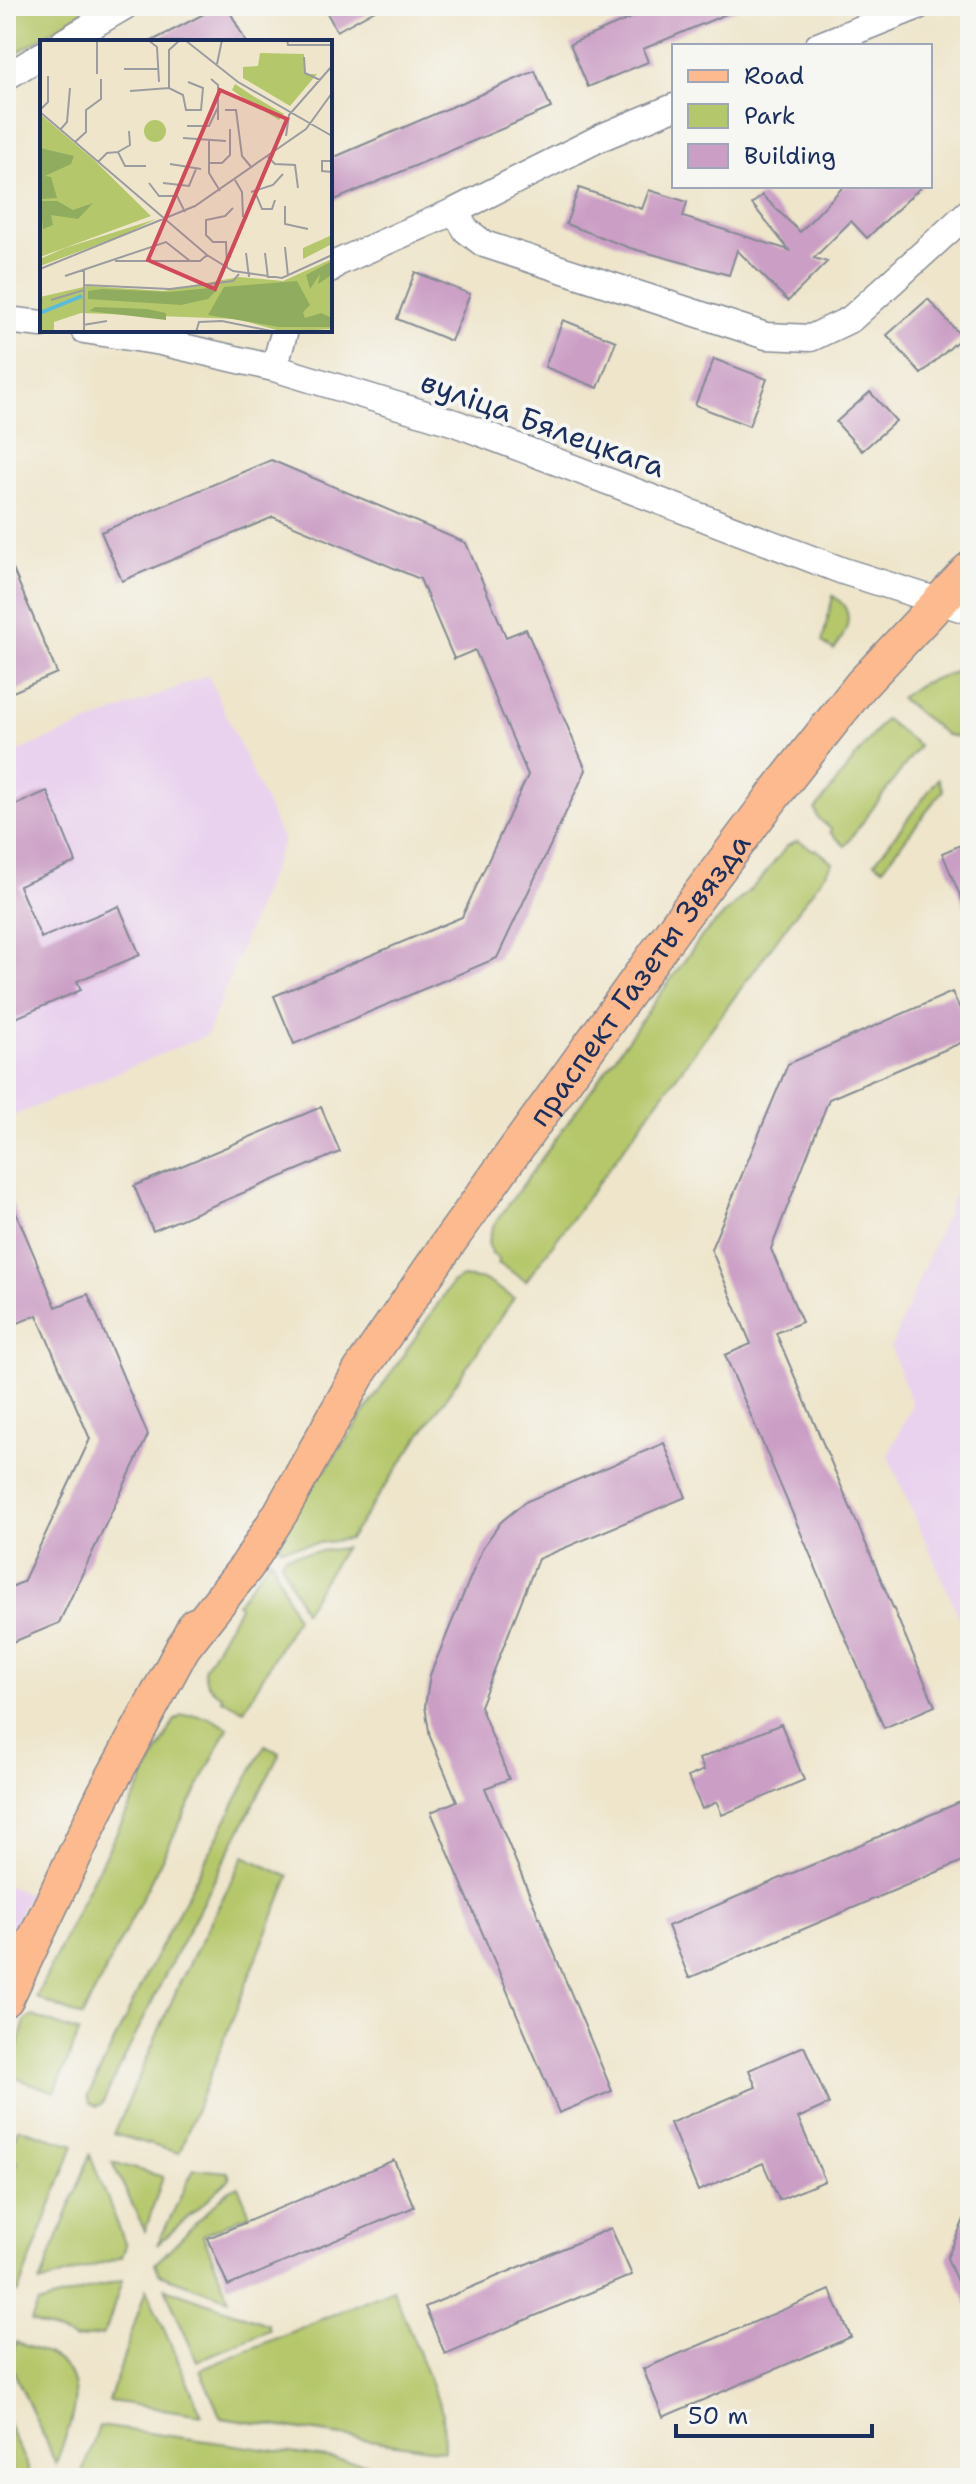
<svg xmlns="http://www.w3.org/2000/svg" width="976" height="2484" viewBox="0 0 976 2484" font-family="'Shantell Sans',sans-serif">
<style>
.built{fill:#e9d2ee}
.green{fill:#b5c76b;stroke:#687b64;stroke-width:2}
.building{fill:#cb9ec5}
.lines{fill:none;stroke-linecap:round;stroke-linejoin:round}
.minor-casing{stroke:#848a94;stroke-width:29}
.major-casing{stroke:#848a94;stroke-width:37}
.minor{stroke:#fff;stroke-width:26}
.major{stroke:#fcba8e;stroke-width:34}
.labels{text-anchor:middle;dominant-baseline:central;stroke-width:8;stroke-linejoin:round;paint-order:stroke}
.street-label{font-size:30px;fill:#1b2f5e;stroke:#f6f6f2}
.inset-river{fill:none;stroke:#5cbada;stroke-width:4}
.inset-road{fill:none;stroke:#9a9c9f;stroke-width:2}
.view{fill:#d1495b;fill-opacity:0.15;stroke:#d1495b;stroke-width:4}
.inset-edge{fill:none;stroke:#1b2f5e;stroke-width:4}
</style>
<rect width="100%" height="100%" fill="#f6f6f2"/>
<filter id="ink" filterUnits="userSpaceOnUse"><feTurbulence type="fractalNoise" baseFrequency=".0125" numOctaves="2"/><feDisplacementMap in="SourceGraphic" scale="16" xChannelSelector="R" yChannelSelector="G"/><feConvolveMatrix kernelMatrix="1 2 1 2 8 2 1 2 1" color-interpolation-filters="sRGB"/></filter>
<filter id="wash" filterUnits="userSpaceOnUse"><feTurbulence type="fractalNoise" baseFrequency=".006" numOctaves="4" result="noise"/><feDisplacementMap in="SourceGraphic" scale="32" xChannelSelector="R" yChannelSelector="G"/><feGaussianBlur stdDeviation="1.8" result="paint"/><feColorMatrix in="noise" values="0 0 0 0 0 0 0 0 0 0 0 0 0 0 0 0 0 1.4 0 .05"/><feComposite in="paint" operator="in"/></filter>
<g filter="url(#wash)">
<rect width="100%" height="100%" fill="#eee5cb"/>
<path class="built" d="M208,675L283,841L207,1035L6,1119V756Z
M970,1157V1642L888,1456L912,1405L891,1347Z
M6,1885L29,1894L6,1943Z"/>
<path class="green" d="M6,6H92L6,60Z
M833,596C857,611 848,631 834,650L822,642Z
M970,667V726L961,737L946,735L900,698L922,683Z
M885,719L919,746L845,846L830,832L832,830L818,818L815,810Z
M938,779L943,790L883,868L875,862Z
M798,841L814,850L816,849L833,863L526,1281L498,1263L499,1260L492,1253L488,1243L493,1226L703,935L760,880L787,846Z
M462,1277L485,1280L514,1298L349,1539L281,1548L278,1545L318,1472L325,1471L452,1283Z
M344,1548L304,1612L281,1562L284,1556Z
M271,1558L296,1619L244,1710L221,1699L222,1696C211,1689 204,1683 204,1669L239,1607L237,1603Z
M194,1715L210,1718L228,1728L82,2017L36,1998L85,1894L174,1721L181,1716Z
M265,1745L280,1753L162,1981L102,2104L97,2106L90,2103L88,2096L147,1973Z
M244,1856L289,1877L179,2153L114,2134L180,1982Z
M33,2016L79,2033L55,2092L16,2078L12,2067L25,2021Z
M18,2128L74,2145L18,2292L6,2301V2191L17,2161L8,2157Z
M90,2155L126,2245L122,2257L40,2283Z
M112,2162L163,2177L145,2231Z
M194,2169L228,2172L230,2179L157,2245Z
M238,2186L250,2214L203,2235L229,2299L159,2274L155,2264L229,2190Z
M122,2280L107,2328L102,2335L74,2339L31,2321L38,2304Z
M165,2288L267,2324L269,2330L197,2361Z
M146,2289L202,2415L109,2401Z
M393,2289L443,2414L444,2451L221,2418L200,2370Z
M16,2342C27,2347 40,2350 51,2356C94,2380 67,2430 56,2464L9,2361Z
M6,2420L28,2468V2478H14L13,2475L6,2445Z
M99,2426L470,2478H80Z"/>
<g id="blocks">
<path class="building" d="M219,6H227L246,42H150Z
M323,6H382L337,31Z
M659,6H745L643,49L648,62L588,87L570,44Z
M535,71L551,108L330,202V159Z
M844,186H922L867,238L851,221L814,258L827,262L788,301L737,250L729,275L630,248L566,224L579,188L642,209L649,190L687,202L683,217L789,250L752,204L762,195L800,232Z
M415,272L470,294L451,341L397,319Z
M928,299L962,337L921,374L887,335Z
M563,320L616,341L598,388L545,367Z
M714,359L767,379L749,426L695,405Z
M870,392L896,421L862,451L836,422Z
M271,460L466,543L506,637L526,629L586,770L497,958L294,1044L274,996L462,917L528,775L475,650L454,659L420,579L273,517L122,581L101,532Z
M6,553L57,673L6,695Z
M47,791L76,862L19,886L41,938L119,906L140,955L77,981L81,990L11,1020L6,1008V809Z
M970,841V919L942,853Z
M952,992L970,1030V1039L829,1099L771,1249L802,1322L776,1333L935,1706L884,1728L725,1355L751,1344L711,1249L788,1064Z
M321,1107L340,1152L153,1231L134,1186Z
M6,1189L56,1307L88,1294L148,1435L59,1623L6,1645V1589L23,1582L90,1439L37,1315L6,1328Z
M664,1443L686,1497L538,1559L480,1706L509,1779L485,1788L612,2091L559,2113L431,1812L457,1801L430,1737L425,1706L430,1675L483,1547L501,1522L525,1502Z
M781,1724L804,1780L722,1815L717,1802L702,1809L688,1777L704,1770L699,1759Z
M965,1800L970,1812V1858L689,1978L668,1926Z
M804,2046L829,2104L798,2118L825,2181L779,2200L763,2163L698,2191L670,2123L756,2087L749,2070Z
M394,2160L414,2207L228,2286L208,2238Z
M970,2206V2312L947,2258Z
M611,2228L632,2275L445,2354L425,2307Z
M830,2290L851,2337L663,2417L643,2369Z"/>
</g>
</g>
<g filter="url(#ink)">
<use href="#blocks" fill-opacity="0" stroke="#848a94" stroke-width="2"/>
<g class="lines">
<defs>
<path id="minor" d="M64,42L125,6
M818,46L918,6
M6,77L42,55
M455,211L466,230L484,244L766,336L811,338L851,319L970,211
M330,269L337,263L455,211L602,137L674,107
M6,320L42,324
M84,330L161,342L274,368L455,423L843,571L970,611
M274,368L285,330"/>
<g id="major">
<path id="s1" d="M184,1646L247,1566L281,1512L360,1371L449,1242L678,923L774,795L861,685L970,569"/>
<path d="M6,1999L104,1794L195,1625"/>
</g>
</defs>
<use href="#minor" class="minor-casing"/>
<use href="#major" class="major-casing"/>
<use href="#minor" class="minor"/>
<use href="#major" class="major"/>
</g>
</g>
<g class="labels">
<g class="street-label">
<text transform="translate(543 424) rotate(20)">вуліца Бялецкага</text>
<text stroke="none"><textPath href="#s1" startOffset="808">праспект Газеты Звязда</textPath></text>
</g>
</g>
<g transform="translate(40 40)">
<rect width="292" height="292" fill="#eee5cb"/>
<path d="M220,13L264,14V34H277L250,66L203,38V27L218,26ZM195,44L213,56L244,74L239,80L206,60L192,50ZM0,74L54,120L111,176L0,217ZM104 91a11 11 0 1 1 22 0a11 11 0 1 1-22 0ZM116,179L84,195L0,226V219L25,208ZM292,195V204L263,219V208ZM292,219V289L244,292L197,279L41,273L14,282V292H0V257L48,246L123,251L199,237L243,241Z" fill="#b5c76b"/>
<path d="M0,108L34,116L31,124L5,136L11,137L17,158L2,159ZM0,161H17L33,170L53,163L38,179L11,175L13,185L3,189ZM292,221L290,236L278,244L280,234L270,249L266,235ZM257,241L270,265L263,272L265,278L281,273L292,278V287H239L168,275L184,247ZM169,248L176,251L168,259L141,265L48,259V251L62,249L130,252ZM55,267L107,269L126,273V280L49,271Z" fill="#90ac5f"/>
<path class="inset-river" d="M0,273L42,256"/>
<path class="inset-road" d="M108,0L117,7L119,42M145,0L198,42L292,96M247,0L248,5H292M264,17L265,33L280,40M177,24L182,0M84,29H118M57,34V0M171,39L178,45V80M129,48V10L140,0M90,51L129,48L143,55L146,70H161L163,48L148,42M0,70L8,62V36M185,70H196L202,116L212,128M0,72L167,215L193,231L242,238L292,215M147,86H169L178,67M20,90L27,82L30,48M246,96L249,75L292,26M143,98L186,101M169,100V133L180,151M35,102L46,92V70L61,59V39M78,112L90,105L89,91M228,117L235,124L255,125L258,148M292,121H282V131L292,132M58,122L67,113L78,112L85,126H106M169,123H182L190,115V89M130,124L161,129M195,140L202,152L203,177M109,143L119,156H137L145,172M123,143L149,146L156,129M211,152L233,145L243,134M215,152L222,169H232L235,160M245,166V184L268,189M245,207L248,236M206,213L209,237M225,213L228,238M75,221H160L167,215M187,228L186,202H173L166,195V180L185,176L193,168M0,229L155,166L266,89L292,53M25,236L126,202L150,221M44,245L130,249L193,241L199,234M11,260L44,250M43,285L67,281M44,292V230M156,292L159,282L182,281L236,292"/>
<path class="view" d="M180,50L247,79L175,249L108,220Z"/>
<rect width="292" height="292" class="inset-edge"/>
</g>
<rect width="976" height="2484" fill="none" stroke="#f6f6f2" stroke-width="32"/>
<rect x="672" y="44" width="260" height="144" fill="#f6f6f2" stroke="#9ea6b7" stroke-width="2"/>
<rect x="688" y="70" width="40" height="12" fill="#fcba8e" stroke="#9ea6b7" stroke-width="2"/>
<text x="744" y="84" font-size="24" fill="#1b2f5e">Road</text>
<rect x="688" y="104" width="40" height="24" fill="#b5c76b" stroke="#9ea6b7" stroke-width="2"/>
<text x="744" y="124" font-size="24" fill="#1b2f5e">Park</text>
<rect x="688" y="144" width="40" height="24" fill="#cb9ec5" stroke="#9ea6b7" stroke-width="2"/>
<text x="744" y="164" font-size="24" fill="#1b2f5e">Building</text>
<path d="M676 2424v12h196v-12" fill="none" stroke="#1b2f5e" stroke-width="4"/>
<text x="688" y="2424" font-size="24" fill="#1b2f5e" stroke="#f6f6f2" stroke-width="6" paint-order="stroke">50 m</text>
</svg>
